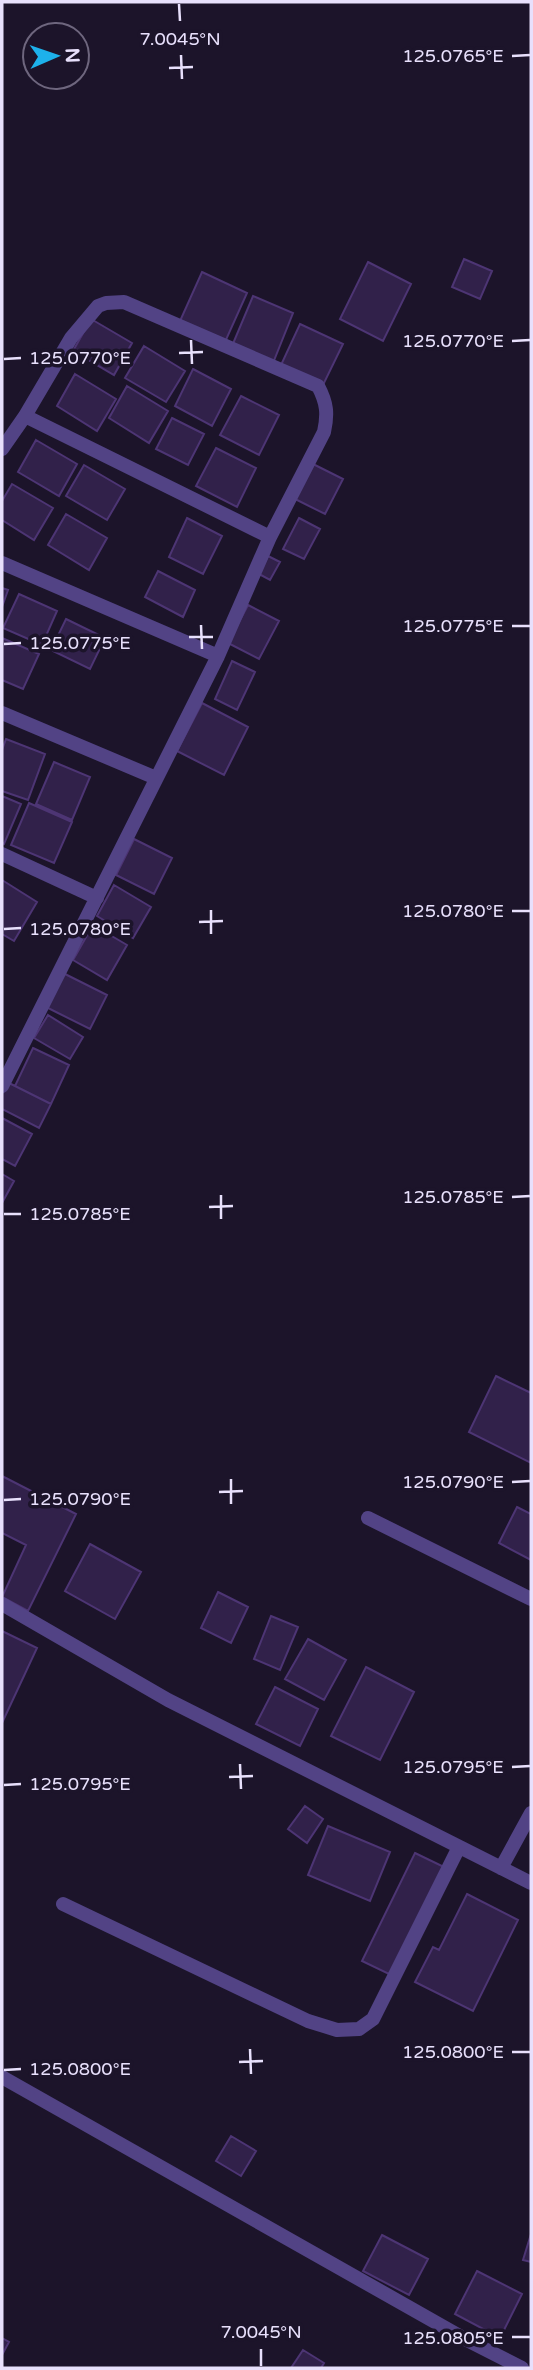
<svg xmlns="http://www.w3.org/2000/svg" width="533" height="2370" viewBox="0 0 533 2370" font-family="'Varela Round',sans-serif">
<style>
.building{fill:#31214a;stroke:#4d3574;stroke-width:2}
.lines{fill:none;stroke-linecap:round;stroke-linejoin:round}
.street{stroke:#524385;stroke-width:14}
.ticks{fill:none;stroke:#e8e0fc;stroke-width:2.5}
.ticks-label{font-size:18px;text-anchor:middle;fill:#e8e0fc;stroke:#1c142a;stroke-width:7;stroke-linejoin:round;paint-order:stroke}
</style>
<rect width="100%" height="100%" fill="#1c142a"/>
<path class="building" d="M464,259L492,271L480,299L452,287Z
M368,262L411,284L383,341L340,319Z
M202,272L247,293L225,342L180,321Z
M253,296L293,313L273,363L232,346Z
M91,319L132,343L114,375L73,351Z
M300,324L343,344L323,385L281,365Z
M144,346L185,371L166,402L125,378Z
M193,369L231,389L212,426L175,406Z
M75,374L116,399L97,431L57,406Z
M127,386L168,411L149,443L109,418Z
M241,396L279,415L259,455L220,435Z
M172,418L204,434L188,465L156,449Z
M36,440L77,464L59,496L18,472Z
M216,448L256,468L237,507L196,486Z
M311,463L343,479L325,514L293,498Z
M84,465L125,489L107,520L66,496Z
M12,484L53,508L34,540L2,520V501Z
M66,514L107,538L89,570L48,545Z
M187,518L222,536L203,574L169,557Z
M299,518L320,529L304,559L283,549Z
M268,556L280,562L270,580L259,574Z
M158,571L195,590L183,617L145,597Z
M2,588L8,590L2,607Z
M19,594L57,611L42,645L3,628Z
M248,605L279,621L259,659L228,643Z
M66,619L105,638L90,669L51,650Z
M2,638L39,654L23,689L2,680Z
M232,661L255,672L237,710L215,699Z
M202,703L248,727L224,775L177,751Z
M6,739L45,754L28,800L2,791V750Z
M54,762L90,777L72,820L36,804Z
M2,796L21,804L4,844L2,843Z
M29,803L72,822L54,863L11,845Z
M134,839L172,858L154,894L116,875Z
M2,880L37,902L14,941L2,934Z
M114,885L151,907L133,938L97,916Z
M93,925L127,945L107,980L73,960Z
M63,973L107,995L90,1029L46,1007Z
M48,1015L83,1037L70,1059L34,1038Z
M33,1048L69,1065L51,1104L15,1086Z
M7,1082L51,1104L39,1128L2,1109V1094Z
M2,1118L32,1134L15,1166L2,1159Z
M2,1174L14,1181L2,1203Z
M496,1376L531,1393V1463L469,1432Z
M2,1476L76,1514L28,1611L2,1597L26,1545L2,1533Z
M517,1507L531,1514V1560L499,1543Z
M90,1544L141,1572L115,1619L65,1591Z
M218,1592L248,1607L231,1643L201,1628Z
M271,1616L298,1627L280,1670L254,1659Z
M2,1631L37,1648L2,1723Z
M308,1639L346,1660L324,1700L285,1679Z
M366,1667L414,1692L380,1760L331,1736Z
M275,1687L318,1709L300,1746L256,1724Z
M305,1806L323,1819L307,1843L288,1829Z
M328,1826L390,1852L370,1901L308,1875Z
M415,1853L444,1867L391,1975L362,1961Z
M467,1894L518,1920L473,2011L415,1982L433,1947L439,1950Z
M231,2136L256,2151L241,2176L216,2161Z
M531,2234V2262L523,2260Z
M382,2235L428,2259L409,2295L363,2271Z
M477,2271L522,2294L500,2338L455,2314Z
M2,2338L9,2342L2,2355Z
M303,2350L324,2363L321,2368H291Z"/>
<g class="lines">
<path class="street" d="M25,416L270,537
M2,449L25,416L71,338L98,306L106,303L124,302L318,386C327,403 328,414 324,432L270,537L218,656L2,1086
M2,563L218,656
M2,713L156,778
M2,854L97,898
M368,1518L531,1599
M2,1604L168,1700L531,1883
M501,1868L531,1813
M63,1904L308,2021L337,2030L359,2029L373,2019L459,1847
M2,2077L465,2339L522,2368"/>
</g>
<path class="ticks" d="M179,4L180,21M181,55L182,79M512,56L530,55M169,68L193,67M191,340L192,364M512,341L530,340M179,353L203,352M4,359L21,358M201,625L202,649M512,626H530M189,637H213M4,644L21,643M211,910V934M512,911H530M199,922L223,921M4,929L21,928M221,1195V1219M512,1197L530,1196M209,1207L233,1206M4,1214H21M231,1479V1504M512,1482L530,1481M219,1492L243,1491M4,1500L21,1499M240,1764L241,1789M512,1767L530,1766M229,1777L253,1776M4,1785L21,1784M250,2049L251,2074M512,2052H530M239,2062L263,2061M4,2070L21,2069M512,2337H530M261,2349V2366"/>
<g class="ticks-label">
<text x="180" y="45">7.0045°N</text>
<text x="453" y="62">125.0765°E</text>
<text x="453" y="347">125.0770°E</text>
<text x="80" y="364">125.0770°E</text>
<text x="453" y="632">125.0775°E</text>
<text x="80" y="649">125.0775°E</text>
<text x="453" y="917">125.0780°E</text>
<text x="80" y="935">125.0780°E</text>
<text x="453" y="1203">125.0785°E</text>
<text x="80" y="1220">125.0785°E</text>
<text x="453" y="1488">125.0790°E</text>
<text x="80" y="1505">125.0790°E</text>
<text x="453" y="1773">125.0795°E</text>
<text x="80" y="1790">125.0795°E</text>
<text x="453" y="2058">125.0800°E</text>
<text x="80" y="2075">125.0800°E</text>
<text x="261" y="2338">7.0045°N</text>
<text x="453" y="2344">125.0805°E</text>
</g>
<rect width="533" height="2370" fill="none" stroke="#e8e0fc" stroke-width="7"/>
<g transform="translate(56 56) rotate(88)"><circle r="33" fill="#1c142a" stroke="#6e667e" stroke-width="2"/>
<path d="M0-5L12 26L0 18L-12 26Z" fill="#1db1eb"/>
<text y="-10" font-size="19" font-weight="bold" text-anchor="middle" fill="#e8e0fc">N</text>
</g>
</svg>
